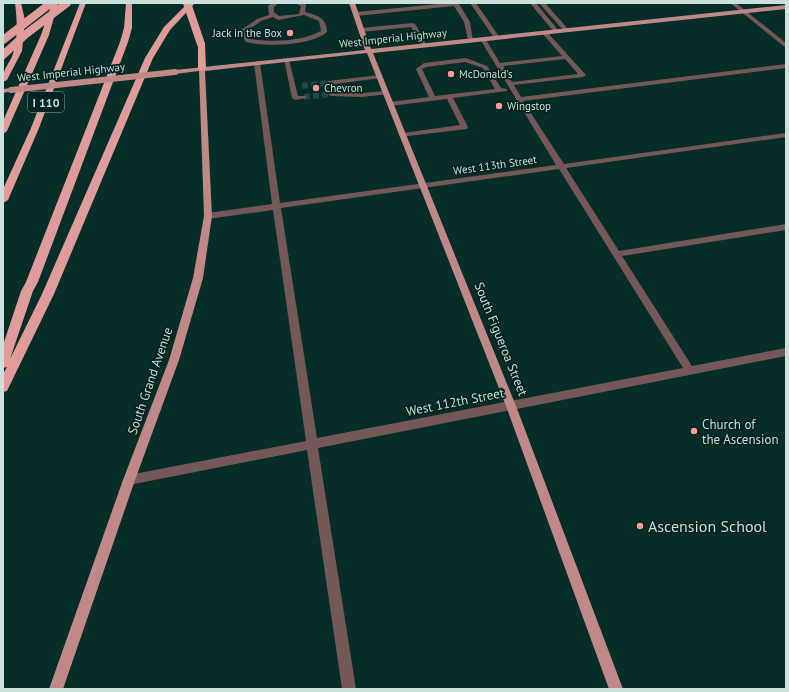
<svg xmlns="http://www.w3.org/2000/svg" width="789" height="692" viewBox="0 0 789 692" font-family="'PT Sans',sans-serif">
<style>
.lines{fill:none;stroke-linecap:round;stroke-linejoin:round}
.minor-tunnel{stroke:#244843;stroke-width:6;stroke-dasharray:6 3;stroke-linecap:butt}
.minor{fill:#735857;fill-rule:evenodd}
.major{fill:#c08987;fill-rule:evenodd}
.highway{fill:#df9c9a;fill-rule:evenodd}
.major-bridge{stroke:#c08987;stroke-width:6}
.highway-bridge{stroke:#df9c9a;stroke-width:8}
.poi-dot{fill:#f59b98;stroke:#00231f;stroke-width:1.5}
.labels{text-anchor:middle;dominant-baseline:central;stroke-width:3.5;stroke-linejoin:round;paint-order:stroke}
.far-poi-label{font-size:11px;fill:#cbdfdb;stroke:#00231f;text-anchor:start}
.far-street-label{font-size:11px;fill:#cbdfdb;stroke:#00231f}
.shield{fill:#00231f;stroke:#8ea7a3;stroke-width:1}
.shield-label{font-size:12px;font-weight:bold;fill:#cbdfdb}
.street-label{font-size:13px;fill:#cbdfdb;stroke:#00231f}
.poi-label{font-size:13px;fill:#cbdfdb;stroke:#00231f;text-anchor:start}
.near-poi-label{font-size:16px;fill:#cbdfdb;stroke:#00231f;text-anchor:start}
</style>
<rect width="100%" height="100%" fill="#062d28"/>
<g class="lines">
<path class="minor-tunnel" d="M302,86L328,83
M304,97L331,94"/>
<path class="minor" d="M272,3H279L274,7V12L279,16L299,14L301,6L295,3L306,4L305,12C317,15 327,18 327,32C311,46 266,47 246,42L242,36L241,30L257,19L269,15L268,6ZM304,15L319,21L321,31C300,42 273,42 250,39L247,31L261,21L273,17L278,20Z
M449,3L459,4L470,22L473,41L468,40L464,22L454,6L356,16L353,14L356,12Z
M470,3H476L500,38L499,39H495Z
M530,3H536L558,30V32H554Z
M539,3H545L568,29V31H564Z
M730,3H736L786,43V48Z
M413,23L416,25L427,46L426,47H422L411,27L361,32L358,30L361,28Z
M543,32H547L586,75L583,77L514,85L521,97L786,64V68L523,101L564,164L786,133V137L566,168L619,251L786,224V230L622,256L692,366L786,348V356L318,448L356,689H342L307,450L129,485L125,484L123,480L125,476L129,475L306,441L273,210L208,219L204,216L208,213L272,204L254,63L257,61L260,63L280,203L556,165L480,39L485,38L500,63L562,56L542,33ZM565,59L578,74L512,82L503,66ZM559,169L683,368L317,438L281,208Z
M466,58L487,66L501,88L507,89V91L453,98L468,127L467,129L400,137L399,135L403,133L460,125L447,99L390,106L387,104L390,102L429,97L416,69L424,63ZM465,62L483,68L495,89L435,96L422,69L426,67Z
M284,59L289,60L298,96H306V98L295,100L292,98Z
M379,75L381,76V78L328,85L325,83L328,81Z
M386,91L389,93L388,94L362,97L331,96L328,94L331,92L362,93Z"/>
<path class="major" d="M349,3H355L371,49L786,5V9L373,53L516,406L623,689H609L506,406L367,53L205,71L212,216L203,278L179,360L135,480L63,689H49L123,480L169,360L193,278L204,216L199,71L175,74L172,72L175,70L365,50Z
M11,88L13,89V91L3,93V89Z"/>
<path class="highway" d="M15,3H21L25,20L22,51L7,80L3,82C3,65 11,64 14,50C18,35 17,18 15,3Z
M52,3H58L49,35L7,131L3,134V121L41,35Z
M80,3H86L39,128L8,200L3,203V189L31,128Z
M126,3H132V28L128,42L38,282L33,291L10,359L42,294L145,58L164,27L188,3H195L170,30L153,58L54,294L7,391L3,392V374L7,367L3,368V345L21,291L26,282L120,42L124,28Z
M198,42H204L205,44L206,69L202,71L198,69Z"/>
<path class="major-bridge" d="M11,90L175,72"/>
<path class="highway-bridge" d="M187,3L201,44
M3,40L51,3
M3,55L26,34L67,3"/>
</g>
<g class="poi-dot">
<circle cx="290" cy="33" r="4"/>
<circle cx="451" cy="74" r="4"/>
<circle cx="316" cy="88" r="4"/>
<circle cx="499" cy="106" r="4"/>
<circle cx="694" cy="431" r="4"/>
<circle cx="640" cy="526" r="4"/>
</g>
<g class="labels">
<g class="far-poi-label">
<text x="282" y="33" text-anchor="end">Jack in the Box</text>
<text x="459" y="74">McDonald's</text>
<text x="324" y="88">Chevron</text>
<text x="507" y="106">Wingstop</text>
</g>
<g class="far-street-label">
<text transform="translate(393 38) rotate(-6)">West Imperial Highway</text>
<text transform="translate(71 72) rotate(-6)">West Imperial Highway</text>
<text transform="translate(495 165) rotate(-8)">West 113th Street</text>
</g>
<rect class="shield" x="28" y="92" width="36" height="20" rx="3"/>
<g class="shield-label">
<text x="46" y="102">I 110</text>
</g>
<g class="street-label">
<text transform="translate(501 339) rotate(68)">South Figueroa Street</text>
<text transform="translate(150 381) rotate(-71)">South Grand Avenue</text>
<text transform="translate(455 402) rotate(-11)">West 112th Street</text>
</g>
<g class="poi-label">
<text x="702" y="424">Church of<tspan x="702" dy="15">the Ascension</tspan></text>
</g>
<g class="near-poi-label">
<text x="648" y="526">Ascension School</text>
</g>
</g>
<rect width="789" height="692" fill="none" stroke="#cbdfdb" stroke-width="8"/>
</svg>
